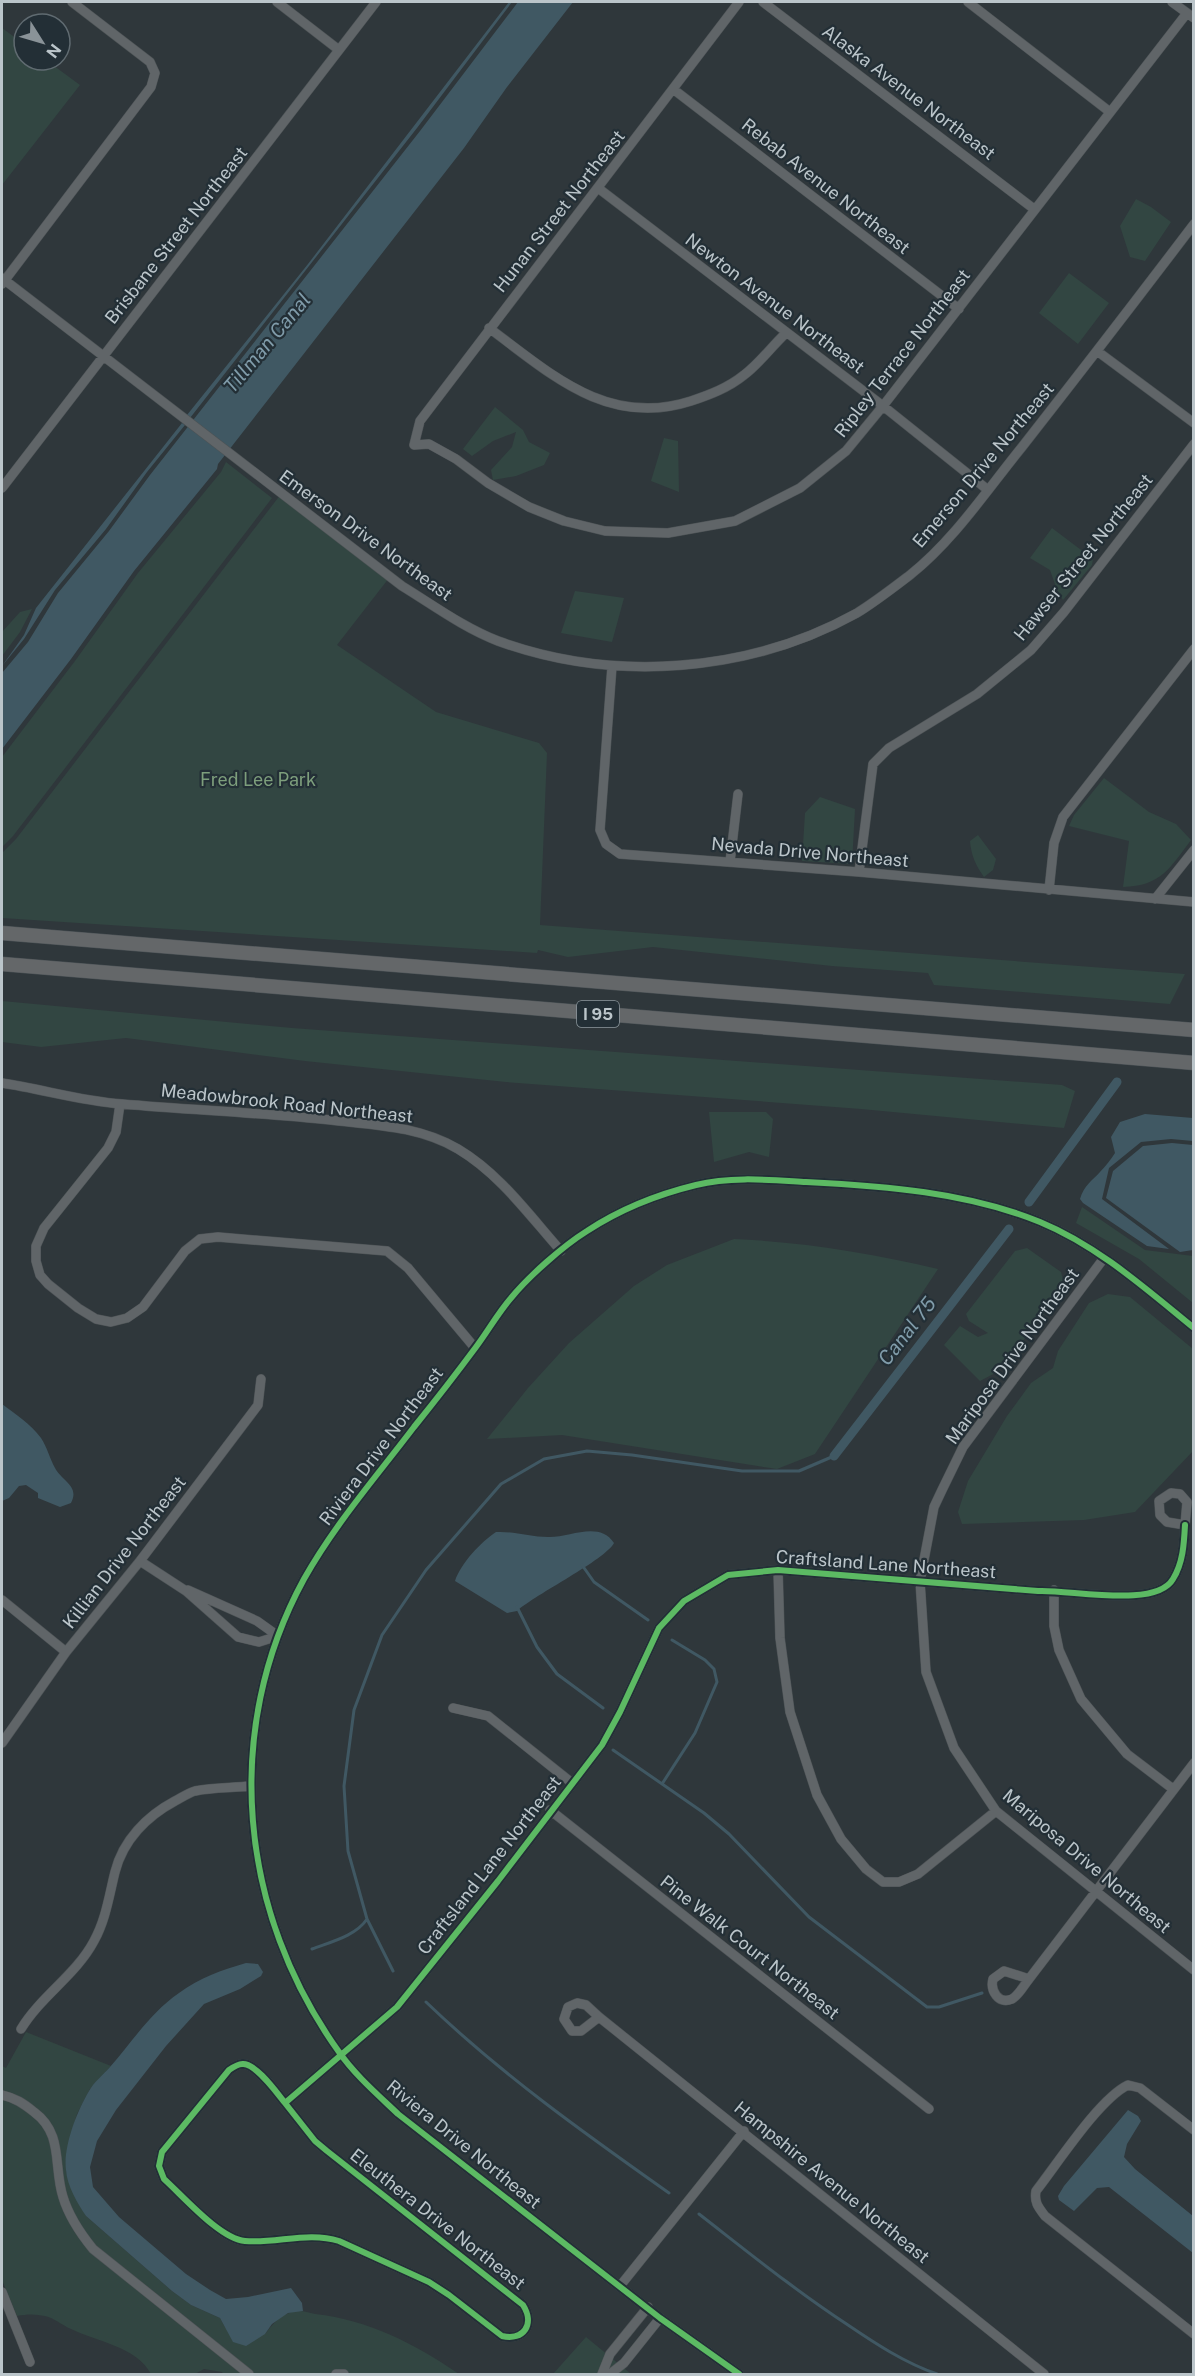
<svg xmlns="http://www.w3.org/2000/svg" width="1195" height="2376" viewBox="0 0 1195 2376" font-family="'Public Sans',sans-serif">
<style>
.green{fill:#324642}
.water{fill:#405863}
.lines{fill:none;stroke-linecap:round;stroke-linejoin:round}
.stream{stroke:#405863;stroke-width:3}
.canal{stroke:#405863;stroke-width:9}
.minor-casing{stroke:#4d5356;stroke-width:10}
.highway-casing{stroke:#4c5357;stroke-width:15}
.minor{stroke:#606568;stroke-width:9}
.highway{stroke:#646769;stroke-width:14}
.cycleway-casing{stroke:#232f36;stroke-width:10}
.cycleway{stroke:#5cba63;stroke-width:6}
.labels{text-anchor:middle;dominant-baseline:central;stroke-width:4.5;stroke-linejoin:round;paint-order:stroke}
.shield{fill:#232f36;stroke:#8d989e;stroke-width:1.5}
.shield-label{font-size:16px;font-weight:bold;fill:#bbc5ca}
.street-label{font-size:18px;fill:#bbc5ca;stroke:#232f36}
.park-label{font-size:18px;fill:#7d9e7c;stroke:#232f36}
.water-label{font-size:20px;font-style:italic;fill:#809caa;stroke:#232f36}
</style>
<rect width="100%" height="100%" fill="#2f373b"/>
<path class="green" d="M2,28L24,44V60H46L80,85L2,185Z
M1136,199L1151,207L1171,222L1145,261L1130,257L1120,226Z
M1069,273L1109,303L1078,344L1039,313Z
M495,407L523,430L529,442L550,453L544,465L516,476L493,480L491,470L512,447L516,432L493,441L472,456L463,449Z
M664,438L678,441L679,492L651,481Z
M226,462L272,498L13,836L2,847V757L75,661L138,573L221,472Z
M281,494L389,578L337,645L436,712L539,743L547,753L540,925L1185,974L1170,1004L934,985L928,973L832,966L653,947L568,957L538,950L537,953L2,918V853L16,839Z
M1052,528L1093,559L1092,565L1063,600L1057,590L1050,570L1030,558Z
M575,591L624,598L612,642L561,633Z
M32,609L20,632L2,656V632L20,612Z
M1104,778L1149,812L1176,824L1191,840C1170,868 1161,886 1123,887L1129,841L1069,826L1074,815Z
M820,797L855,809L852,864L802,861L805,813Z
M978,835L996,859L993,870L984,877C976,866 971,855 970,841Z
M2,1001L292,1028L1062,1085L1075,1091L1064,1128L861,1109L506,1082L305,1061L126,1038L41,1047L2,1042Z
M709,1112H766L773,1119L769,1157L749,1152L714,1162Z
M1082,1207L1145,1250L1193,1256V1303L1139,1259L1076,1223Z
M734,1239C804,1242 871,1253 938,1269L815,1454L777,1469L562,1435L487,1439L528,1388L569,1343L634,1286L667,1265Z
M1027,1248L1061,1272L1065,1288L999,1371L980,1381L944,1345L960,1326L978,1337L988,1333L969,1321L966,1314L1015,1251Z
M1108,1294L1130,1297L1193,1349V1451L1135,1512L1084,1520L962,1524L958,1512L968,1481L1007,1416L1031,1383L1053,1368L1058,1351L1089,1303Z
M26,2032L111,2066L90,2089L77,2114L69,2142L66,2171L86,2216L172,2291L191,2305L220,2318L225,2327L265,2334C271,2326 279,2316 289,2313C299,2309 306,2312 315,2314C369,2320 415,2344 459,2374H223L222,2372L204,2369L195,2374H151C136,2346 97,2342 71,2329C62,2325 54,2318 45,2316C36,2314 27,2314 17,2316L2,2280V2066L6,2068Z
M586,2337L631,2374H553Z"/>
<path class="water" d="M509,2H512L417,128L190,418L187,415L308,264Z
M518,2H573L507,87L464,148L218,464L217,469L134,571L71,659L2,749V673L28,642L58,593L109,531L150,475L420,131Z
M182,423L185,425L147,472L106,529L55,590L24,639L2,666L24,635L36,608Z
M1145,1114L1193,1118V1141L1171,1139L1141,1142L1109,1168L1102,1199L1169,1249L1147,1246L1083,1203L1080,1199C1084,1185 1092,1181 1100,1172C1106,1166 1111,1159 1115,1153L1111,1137L1120,1122Z
M1172,1143L1193,1145V1250L1180,1252L1106,1198L1113,1171L1143,1146Z
M2,1404C15,1414 31,1424 41,1438C47,1447 50,1459 55,1468C62,1481 80,1486 71,1503L60,1507L38,1498V1493L26,1485L19,1486L9,1498L2,1501Z
M496,1532C514,1531 530,1537 548,1537C569,1538 599,1520 614,1543C605,1560 536,1594 517,1611L507,1613L455,1581C461,1563 481,1542 496,1532Z
M246,1963L258,1964L263,1972L261,1976L240,1989L204,2004L166,2046L116,2110L97,2141L90,2167L93,2187L119,2217L186,2274L210,2290L226,2299L248,2297L291,2288L302,2303L303,2311L288,2313L272,2324L265,2334L246,2346L233,2342L220,2318L191,2305L172,2291L86,2216C78,2204 67,2186 66,2170C63,2147 77,2111 89,2091C94,2082 103,2075 110,2067C132,2042 151,2012 179,1993C199,1978 222,1970 246,1963Z
M1128,2110L1138,2116L1141,2121L1127,2144L1124,2157L1135,2169L1193,2216V2253L1109,2187L1097,2188L1074,2211L1059,2200L1058,2196L1064,2186Z"/>
<g class="lines">
<path class="stream" d="M582,1565L594,1582L648,1620
M517,1607L537,1647L557,1674L603,1708
M613,1750L704,1813L729,1834L809,1917L927,2007H939L982,1993
M662,1784L695,1733L717,1682L714,1669L705,1660L672,1640
M312,1949C330,1942 356,1936 367,1919
M393,1971L367,1919L348,1851L344,1786L354,1710L382,1635L426,1570L501,1484L544,1459L587,1451L632,1455L742,1471H799L834,1456
M426,2002C501,2074 584,2133 669,2193
M699,2214C748,2252 796,2291 848,2325C876,2344 905,2363 937,2374"/>
<path class="canal" d="M1029,1202L1117,1082
M834,1456L1009,1229"/>
<defs>
<path id="minor" d="M277,2L339,50
M739,2L420,421L414,445L429,444L456,459L488,483L529,507L564,521L605,531L668,533L735,521L800,488L846,451L883,406L1187,13
M763,2L1034,209
M968,2L1110,112
M1172,2L1194,18
M673,89L959,309
M598,188L883,406L988,490
M2,278L402,586C433,605 464,628 498,641C614,683 749,673 857,613C875,602 893,588 910,575C954,540 987,490 1022,447C1080,373 1137,299 1194,224
M2,284L151,87L155,73L150,62L72,2
M489,328C551,374 608,428 691,401C709,395 728,388 744,375C759,364 772,346 786,333
M1097,351L1194,423
M2,488L376,2
M612,666L600,830L606,844L620,854L859,872L1194,902
M730,862L738,794
M859,872L873,764L889,748L977,694L1031,650L1064,612L1194,444
M1049,890L1054,843L1063,817L1194,649
M1155,899L1194,850
M2,1083C42,1089 81,1101 122,1104C192,1110 261,1113 331,1120C374,1125 419,1126 458,1149C500,1174 529,1215 561,1251
M120,1104L116,1132L108,1148L44,1228L36,1246V1261L40,1275L48,1284L78,1308L96,1319L111,1322L127,1318L143,1307L185,1251L200,1239L218,1237L387,1251L408,1268L475,1348
M1104,1258L963,1447L942,1490L934,1507L920,1581L926,1672L954,1748L996,1811L1194,1970
M1171,1493L1180,1494L1187,1502L1185,1525L1167,1522L1160,1515L1159,1501Z
M140,1561L186,1591L238,1637L259,1642L278,1636
M778,1570L780,1638L790,1712L817,1795L841,1839L866,1869L883,1882H899L918,1874L996,1811
M188,1590L257,1621L278,1636
M1054,1590V1626L1059,1650L1081,1699L1127,1754L1173,1789
M2,1600L66,1652
M453,1708L488,1716L572,1783
M2,1743L66,1652L140,1561L258,1405L261,1379
M550,1810L929,2109
M1004,1971L1029,1979C1024,1985 1019,1995 1012,1999C998,2005 990,1990 993,1979Z
M1029,1979L1194,1763
M577,2003L586,2005L599,2017L581,2031H572L564,2019L568,2007Z
M599,2017L1044,2374
M21,2029C41,1996 76,1975 94,1941C106,1919 109,1896 115,1872C123,1840 147,1816 175,1801C181,1798 188,1793 195,1791C213,1787 232,1788 250,1786
M2,2095C15,2098 23,2103 34,2112C64,2134 53,2166 63,2197C69,2217 80,2233 93,2249L249,2374
M285,2103L315,2141L327,2151L523,2305C535,2324 524,2341 502,2336L449,2295L429,2282L339,2241C308,2231 276,2244 245,2241C220,2239 183,2196 164,2179L159,2166L162,2152L229,2070C232,2068 238,2064 242,2064C255,2062 277,2093 285,2103L397,2007L498,1881L602,1745L620,1712L659,1628L684,1601L728,1575L778,1570L1038,1591C1069,1589 1156,1609 1173,1579C1183,1563 1184,1544 1185,1525
M1194,2130L1140,2088L1128,2085C1099,2099 1058,2163 1036,2191C1034,2202 1038,2207 1045,2216L1194,2334
M620,2286L744,2131
M2,2292L30,2362
M336,2374H344
M602,2374L610,2354L648,2307
M610,2374L624,2363L660,2318
M739,2374L660,2318L398,2114C377,2094 355,2075 339,2052C239,1913 221,1731 304,1579C335,1524 376,1477 414,1427C435,1401 456,1374 476,1347C488,1331 498,1313 511,1298C529,1276 563,1246 587,1231C619,1210 659,1194 696,1185C732,1176 771,1180 806,1182C884,1186 967,1192 1040,1222C1098,1246 1146,1289 1194,1328"/>
<path id="highway" d="M2,933L1194,1030
M2,964L1194,1063"/>
</defs>
<use href="#minor" class="minor-casing"/>
<use href="#highway" class="highway-casing"/>
<use href="#minor" class="minor"/>
<use href="#highway" class="highway"/>
<defs>
<path id="cycleway" d="M285,2103L315,2141L327,2151L523,2305C535,2324 524,2341 502,2336L449,2295L429,2282L339,2241C308,2231 276,2244 245,2241C220,2239 183,2196 164,2179L159,2166L162,2152L229,2070C232,2068 238,2064 242,2064C255,2062 277,2093 285,2103L397,2007L498,1881L602,1745L620,1712L659,1628L684,1601L728,1575L778,1570L1038,1591C1069,1589 1156,1609 1173,1579C1183,1563 1184,1544 1185,1525
M739,2374L660,2318L398,2114C377,2094 355,2075 339,2052C239,1913 221,1731 304,1579C335,1524 376,1477 414,1427C435,1401 456,1374 476,1347C488,1331 498,1313 511,1298C529,1276 563,1246 587,1231C619,1210 659,1194 696,1185C732,1176 771,1180 806,1182C884,1186 967,1192 1040,1222C1098,1246 1146,1289 1194,1328"/>
</defs>
<use href="#cycleway" class="cycleway-casing"/>
<use href="#cycleway" class="cycleway"/>
</g>
<g class="labels">
<rect class="shield" x="577" y="1001" width="42" height="26" rx="4.5"/>
<g class="shield-label">
<text x="598" y="1014">I 95</text>
</g>
<g class="street-label">
<text transform="translate(909 92) rotate(37)">Alaska Avenue Northeast</text>
<text transform="translate(826 186) rotate(38)">Rebab Avenue Northeast</text>
<text transform="translate(559 211) rotate(-52)">Hunan Street Northeast</text>
<text transform="translate(176 235) rotate(-52)">Brisbane Street Northeast</text>
<text transform="translate(775 303) rotate(37)">Newton Avenue Northeast</text>
<text transform="translate(902 353) rotate(-52)">Ripley Terrace Northeast</text>
<text transform="translate(983 465) rotate(-50)">Emerson Drive Northeast</text>
<text transform="translate(366 535) rotate(36)">Emerson Drive Northeast</text>
<text transform="translate(1083 557) rotate(-51)">Hawser Street Northeast</text>
<text transform="translate(810 852) rotate(5)">Nevada Drive Northeast</text>
<text transform="translate(287 1103) rotate(6)">Meadowbrook Road Northeast</text>
<text transform="translate(1012 1356) rotate(-54)">Mariposa Drive Northeast</text>
<text transform="translate(381 1446) rotate(-53)">Riviera Drive Northeast</text>
<text transform="translate(124 1552) rotate(-52)">Killian Drive Northeast</text>
<text transform="translate(886 1564) rotate(4)">Craftsland Lane Northeast</text>
<text transform="translate(1087 1861) rotate(40)">Mariposa Drive Northeast</text>
<text transform="translate(489 1865) rotate(-52)">Craftsland Lane Northeast</text>
<text transform="translate(750 1947) rotate(38)">Pine Walk Court Northeast</text>
<text transform="translate(464 2144) rotate(39)">Riviera Drive Northeast</text>
<text transform="translate(832 2182) rotate(39)">Hampshire Avenue Northeast</text>
<text transform="translate(438 2219) rotate(38)">Eleuthera Drive Northeast</text>
</g>
<g class="park-label">
<text x="258" y="779">Fred Lee Park</text>
</g>
<g class="water-label">
<text transform="translate(267 343) rotate(-50)">Tillman Canal</text>
<text transform="translate(907 1331) rotate(-52)">Canal 75</text>
</g>
</g>
<rect width="1195" height="2376" fill="none" stroke="#bbc5ca" stroke-width="6"/>
<g transform="translate(42 42) rotate(127)"><circle r="28" fill="#232f36" stroke="#606b71" stroke-width="1.5"/>
<path d="M0-4.5L10 22L0 15L-10 22Z" fill="#8a9398"/>
<text y="-9" font-size="16" font-weight="bold" text-anchor="middle" fill="#bbc5ca">N</text>
</g>
</svg>
